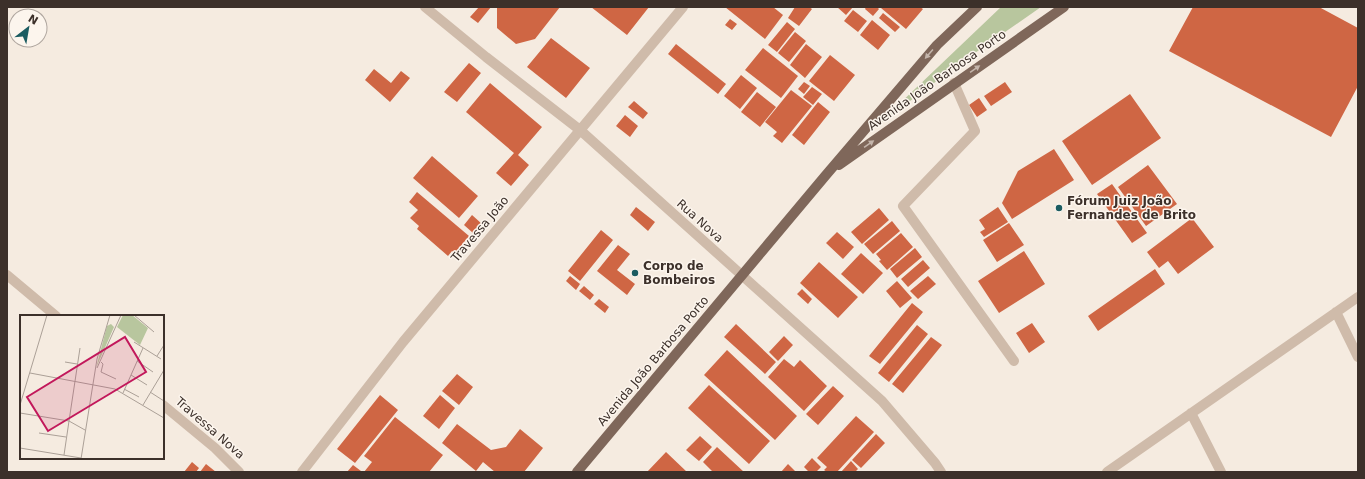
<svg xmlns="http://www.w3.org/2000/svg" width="1365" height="479" viewBox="0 0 1365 479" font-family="'DejaVu Sans',sans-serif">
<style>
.green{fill:#b8c69e}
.building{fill:#cf6644}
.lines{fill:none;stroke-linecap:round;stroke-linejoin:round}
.minor{stroke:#cfbbaa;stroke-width:10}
.major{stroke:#7f675a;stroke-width:10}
.oneway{fill:#c4b5ab}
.poi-dot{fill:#1b5c61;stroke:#fcf5ed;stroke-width:1.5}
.labels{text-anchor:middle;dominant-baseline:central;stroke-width:3;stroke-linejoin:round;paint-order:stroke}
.street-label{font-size:12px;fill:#3c302a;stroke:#fcf5ed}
.poi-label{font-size:12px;font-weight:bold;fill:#3c302a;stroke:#fcf5ed;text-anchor:start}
.inset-road{fill:none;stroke:#aba097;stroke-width:1}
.view{fill:#c2185b;fill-opacity:0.15;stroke:#c2185b;stroke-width:2}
.inset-edge{fill:none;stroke:#3c302a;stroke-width:2}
</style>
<rect width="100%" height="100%" fill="#f5ebe0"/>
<path class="green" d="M1001,7H1041L962,62L874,128Z"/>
<path class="building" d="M479,7H491L478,23L470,17Z
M497,7H560L535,39L516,44L497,28Z
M591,7H649L627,35Z
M725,7H773L783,15L765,39Z
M795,7H809L812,9L799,26L788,18Z
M837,7H853L846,15Z
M866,7H877L879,9L873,16L865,9Z
M883,7H920L923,9L906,29L881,8Z
M1193,7H1319L1358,28V86L1331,137L1169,51Z
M853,10L867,21L858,32L844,21Z
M883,13L900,27L895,32L879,18Z
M730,19L737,24L732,30L725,25Z
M872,20L890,35L878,50L860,35Z
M787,22L795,29L777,52L768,45Z
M795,32L806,41L789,62L778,53Z
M551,38L590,68L566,98L527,67Z
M676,44L726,84L718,94L668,54Z
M806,44L822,57L805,78L790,65Z
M763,48L798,76L781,98L745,70Z
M830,55L855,75L834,101L809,81Z
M469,63L481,73L457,102L444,92Z
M374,69L391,83L401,71L410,78L390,102L365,80Z
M741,75L757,88L740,109L724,96Z
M804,82L810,86L804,94L798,89Z
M1005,82L1012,92L991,106L984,96Z
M490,83L542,127L518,155L529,165L511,186L496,173L514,153L466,112Z
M812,87L822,94L813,105L803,97Z
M791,90L812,106L782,143L773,136L777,132L765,122Z
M757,92L776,107L760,127L741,112Z
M1130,94L1161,138L1092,185L1062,141Z
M979,98L987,110L977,117L969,105Z
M634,101L648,113L643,119L628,107Z
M818,102L830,112L804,145L792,135Z
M625,115L638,126L630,137L616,126Z
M1054,149L1074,180L1012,219L1002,203L1018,171Z
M432,156L478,196L459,218L413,178Z
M1148,165L1177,204L1146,226L1118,187Z
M1112,184L1147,233L1132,243L1097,194Z
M417,192L469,236L455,253L452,251L448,256L417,229L419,226L410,218L418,210L409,202Z
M636,207L655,222L648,231L630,215Z
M998,207L1008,222L984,237L980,232L985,229L979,220Z
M879,208L889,220L862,244L851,232Z
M472,215L482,224L473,233L464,225Z
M1192,218L1214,247L1178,274L1168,261L1159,268L1147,252Z
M892,221L900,231L873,254L864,244Z
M1009,223L1024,245L997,262L983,240Z
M601,230L613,240L580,281L568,271Z
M837,232L854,247L843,259L826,243Z
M901,233L913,247L887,270L879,261L881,260L876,254Z
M618,245L630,254L617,270L635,284L627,295L597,271Z
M915,248L922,257L897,278L890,269Z
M1024,251L1045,284L999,313L978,281Z
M861,253L883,273L863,294L841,274Z
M923,260L930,268L908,287L901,279Z
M819,262L858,297L838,318L800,283Z
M1155,269L1165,284L1098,331L1088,316Z
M570,276L580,284L576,290L566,281Z
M928,276L936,284L918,299L910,291Z
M897,281L912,298L900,308L886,291Z
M584,286L594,295L590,300L579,291Z
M802,289L812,299L808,304L797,294Z
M599,299L609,307L605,313L594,304Z
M912,303L923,312L880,364L869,356Z
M1032,323L1045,342L1029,353L1016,333Z
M736,324L776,362L765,374L724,337Z
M917,325L928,334L889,382L878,373Z
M784,336L793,345L778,361L769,352Z
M931,337L942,345L903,393L892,384Z
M727,350L797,416L775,440L704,375Z
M784,359L794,367L800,360L827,386L804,411L768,377Z
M457,374L473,387L459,405L442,391Z
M709,385L770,441L749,464L688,408Z
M833,386L844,396L818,425L806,414Z
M380,395L398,410L355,463L337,449Z
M440,395L455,408L439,429L423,416Z
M856,416L874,432L837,472H827L824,470L827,467L817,458Z
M395,417L443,455L429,472H364L372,462L364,456Z
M457,424L491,450L506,447L520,429L543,448L524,472H495L483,462L476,471L442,443Z
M876,434L885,443L861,468L852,460Z
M700,436L712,447L699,461L686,450Z
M717,447L744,472H713L703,462Z
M666,452L687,472H647Z
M812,458L821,467L816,472H809L804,467Z
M851,461L858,469L855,472H841Z
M192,462L199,468L196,472H184Z
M206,464L216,472H200Z
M788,464L796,472H781Z
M353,465L361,471V472H347Z"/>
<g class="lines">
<path class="minor" d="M425,7L486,57L580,130L882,401L935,463L941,472
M954,83L975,131L903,206L1014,361
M7,275L56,316
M1336,312L1358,357
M163,405L215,448L239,472
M1191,413L1221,472
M302,472L403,342L683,7
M1107,472L1358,297"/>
<path class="major" d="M839,165L1064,7
M577,472L826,175L937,45L977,7"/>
</g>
<defs><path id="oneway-solid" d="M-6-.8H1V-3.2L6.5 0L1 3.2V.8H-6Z"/></defs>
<g class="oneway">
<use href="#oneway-solid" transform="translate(929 54) rotate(131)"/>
<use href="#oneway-solid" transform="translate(975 69) rotate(-35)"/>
<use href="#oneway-solid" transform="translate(869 144) rotate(-35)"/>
</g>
<g class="poi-dot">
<circle cx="1059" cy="208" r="4"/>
<circle cx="635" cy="273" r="4"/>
</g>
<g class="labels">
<g class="street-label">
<text transform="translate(937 80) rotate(-35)">Avenida João Barbosa Porto</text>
<text transform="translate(700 221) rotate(42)">Rua Nova</text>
<text transform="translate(480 229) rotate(-50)">Travessa João</text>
<text transform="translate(653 361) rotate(-50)">Avenida João Barbosa Porto</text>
<text transform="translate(210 428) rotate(41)">Travessa Nova</text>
</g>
<g class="poi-label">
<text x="1067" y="201">Fórum Juiz João<tspan x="1067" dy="14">Fernandes de Brito</tspan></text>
<text x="643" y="266">Corpo de<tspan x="643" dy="14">Bombeiros</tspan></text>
</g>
</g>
<g transform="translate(20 315)">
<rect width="144" height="144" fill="#f5ebe0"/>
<path d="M103,0H112L128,13L120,30L97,12ZM91,9L94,12L76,53L87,11Z" fill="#b8c69e"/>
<path class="inset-road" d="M114,0L134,17M114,27L141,44M137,41L144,30M117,46L133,57M45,47L57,49M81,47L83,49L81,57L96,64M77,53L101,0M10,58L95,74L144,103M111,60L127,70M104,74L119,82M130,77L144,86M103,78L123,33M0,90L27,0M123,90L144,55M0,98L49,106L60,33M19,118L46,122M0,133L61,143M44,140L49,106L65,115M61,144L77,44L90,0"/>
<path class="view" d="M105,22L126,57L28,116L7,82Z"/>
<rect width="144" height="144" class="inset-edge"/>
</g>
<rect width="1365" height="479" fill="none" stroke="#3c302a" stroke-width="16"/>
<g transform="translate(28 28) rotate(31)"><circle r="19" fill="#fcf5ed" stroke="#afa69f"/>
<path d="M0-3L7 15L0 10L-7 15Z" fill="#1b5c61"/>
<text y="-6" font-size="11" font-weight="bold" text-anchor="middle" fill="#3c302a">N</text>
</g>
</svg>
